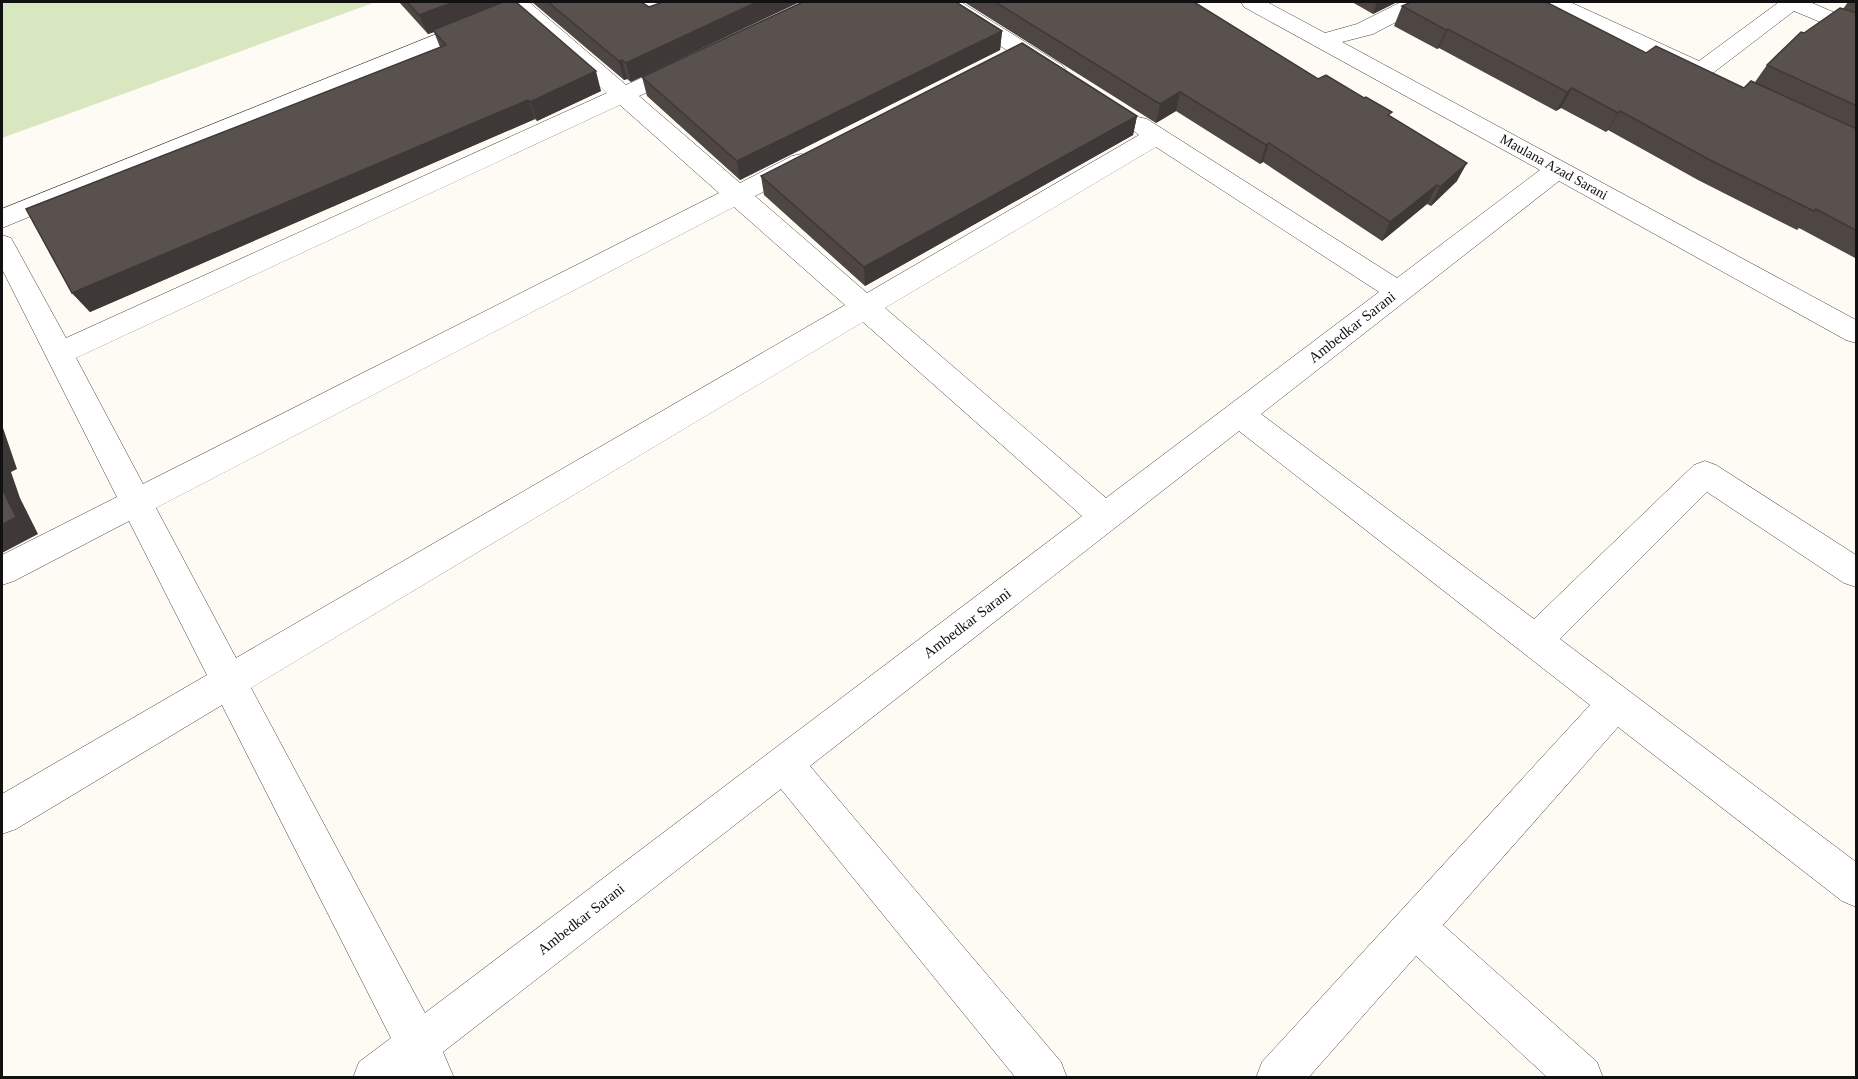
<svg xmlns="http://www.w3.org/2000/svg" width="1858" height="1079" viewBox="0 0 1858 1079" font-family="'Times New Roman',serif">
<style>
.green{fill:#d9e7c1}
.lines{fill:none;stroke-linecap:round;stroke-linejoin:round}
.minor-casing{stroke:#444;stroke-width:1}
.minor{fill:#fff;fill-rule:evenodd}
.wall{fill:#4d4643}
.shaded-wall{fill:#3e3937}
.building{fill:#59514e;stroke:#3e3937;stroke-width:1.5}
.labels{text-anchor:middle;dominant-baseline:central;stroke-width:6;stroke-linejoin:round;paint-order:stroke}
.far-street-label{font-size:14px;fill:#111;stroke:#fff}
.street-label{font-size:15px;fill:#111;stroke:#fff}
</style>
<rect width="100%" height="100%" fill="#fefbf5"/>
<path class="green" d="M2,2H376L2,138Z"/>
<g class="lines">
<defs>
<path id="minor" d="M506,2H529L626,85L678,61L686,59L694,61L698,66L694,71L639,96L740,183L792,156L801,154L810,156L814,162L810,168L755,196L867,293L1139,135L1126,124L1129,119L1138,117L1147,119L1397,278L1540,170L1244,7L1241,2H1267L1325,33L1357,24L1401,2H1428L1425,7L1373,34L1342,42L1856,320V343L1846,340L1559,181L1261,414L1534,619L1694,465L1705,461L1716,465L1856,555V587L1844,583L1707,492L1560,639L1856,862V907L1842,901L1618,727L1443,925L1597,1062L1603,1078H1548L1416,956L1308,1078H1256L1262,1062L1590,705L1239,431L810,766L1061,1062L1067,1078H1016L781,789L443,1052L454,1078H353L359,1062L391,1038L222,705L16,829L2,834V794L207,675L129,521L14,581L2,585V555L117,497L2,269V235L11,238L66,338L607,93ZM620,105L719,193L143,484L76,358ZM1156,147L1379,292L1106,498L885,308ZM734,207L845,305L236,658L156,508ZM863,322L1082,516L425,1013L251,688Z
M936,2H961L1062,65L1066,70L1062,75L1054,77L1046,75L939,7Z
M1542,2H1570L1699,61L1779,2H1810L1856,22V37L1794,11L1709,76L1701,78L1545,7Z
M479,17L487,19L490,24L487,29L2,228V209Z"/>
</defs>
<use href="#minor" class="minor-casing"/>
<use href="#minor" class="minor"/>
</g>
<path class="wall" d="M399,2H516L601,91L537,121L535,119L90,312L72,293L440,47L434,32L428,34Z
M532,2H641L631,82L627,79L624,80Z
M964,2H1194L1318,79L1390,116L1457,181L1431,206L1427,204L1382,241L1263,162L1260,164L1176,111L1156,123Z
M1352,2H1397L1373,14Z
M1848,2H1857V259L1799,228L1797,230L1698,180L1608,130L1606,132L1561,108L1556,111L1439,48L1437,49L1394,26L1402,6L1646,53L1744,88L1755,82L1767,65L1804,33L1843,9Z
M1002,31L1000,50L740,180L647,96L642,77Z
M1137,116L1133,135L865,286L764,195L761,176Z"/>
<path class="shaded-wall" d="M454,2H505L433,30L434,32L428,34L419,15Z
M757,2H800L631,82L626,63Z
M1377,2H1397L1373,14Z
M1448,29L1439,48L1437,49L1446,30Z
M1002,31L1000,50L740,180L737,161Z
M622,60L627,79L624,80L619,61Z
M596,71L601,91L537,121L530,102Z
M1572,88L1561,108L1556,111L1567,92Z
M1180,92L1176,111L1156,123L1160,104Z
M528,100L535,119L90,312L72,293Z
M1620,111L1608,130L1606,132L1618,113Z
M1137,116L1133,135L865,286L864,267Z
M1269,143L1263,162L1260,164L1266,145Z
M1467,163L1457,181L1431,206L1440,187Z
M1437,185L1427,204L1382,241L1390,222Z
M2,425L17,469L11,472L20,498L38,534L2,553Z"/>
<path class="building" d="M407,2H454L419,15Z
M503,2H516L596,71L530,102L528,100L72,293L26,209L446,45L433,30Z
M548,2H641L649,7L663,2H757L626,63L622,60L619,61Z
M803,2H956L1002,31L737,161L642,77Z
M995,2H1194L1318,79L1326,75L1364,98L1366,97L1392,112L1388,115L1467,163L1440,187L1437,185L1390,222L1269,143L1266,145L1180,92L1160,104Z
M1411,2H1546L1646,53L1656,46L1744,88L1751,81L1857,129V231L1816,209L1814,211L1712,161L1620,111L1618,113L1572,88L1567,92L1448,29L1446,30L1402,6Z
M1840,8L1857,13V106L1767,65L1801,32L1804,33Z
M1022,43L1137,116L864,267L761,176Z
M2,488L16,517L2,525Z"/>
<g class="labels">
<g class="far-street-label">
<text transform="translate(1554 167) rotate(29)">Maulana Azad Sarani</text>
</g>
<g class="street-label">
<text transform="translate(1352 327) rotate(-38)">Ambedkar Sarani</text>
<text transform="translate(967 623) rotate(-37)">Ambedkar Sarani</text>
<text transform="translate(581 919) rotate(-38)">Ambedkar Sarani</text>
</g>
</g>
<rect width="1858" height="1079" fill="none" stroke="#111111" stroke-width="6"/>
</svg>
